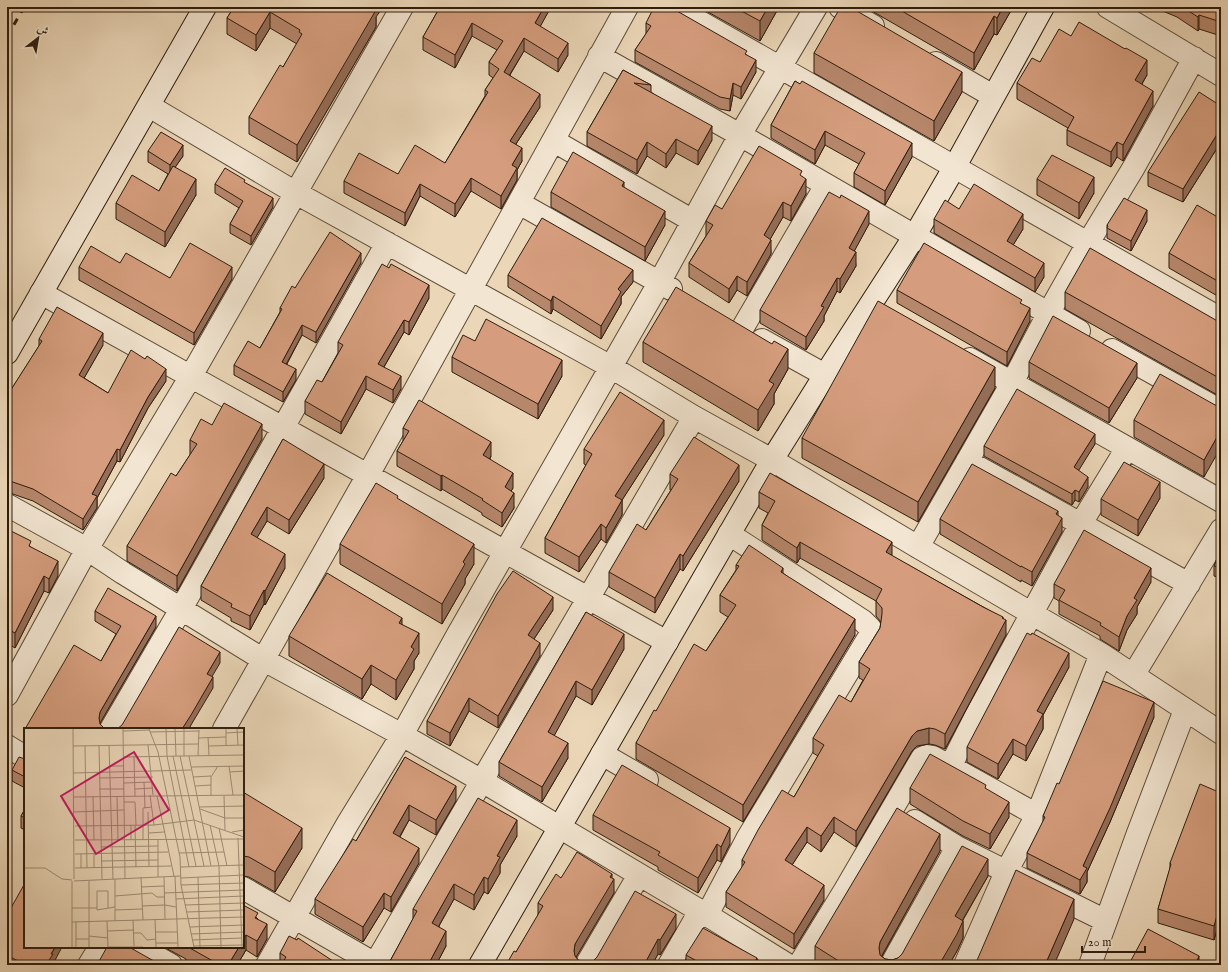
<svg xmlns="http://www.w3.org/2000/svg" width="1228" height="972" viewBox="0 0 1228 972" font-family="'IM FELL English',Amiri,serif">
<style>
.lines{fill:none;stroke-linecap:round;stroke-linejoin:round}
.street-casing{stroke:#5d4c38;stroke-width:24}
.secondary-casing{stroke:#2e1d0e;stroke-width:24}
.street{stroke:#f2e5d1;stroke-width:22}
.secondary{stroke:#f2e5d1;stroke-width:22}
.rail{stroke:#2e1d0e;stroke-width:3;stroke-dasharray:7 7;stroke-linecap:butt}
.wall{fill:#b7876c;stroke:#2e1d0e}
.shaded-wall{fill:#956e58;stroke:#2e1d0e}
.building{fill:#d59d7d;stroke:#2e1d0e}
.inset-road{fill:none;stroke:#9f8d74;stroke-width:1}
.view{fill:#c2185b;fill-opacity:0.15;stroke:#c2185b;stroke-width:2}
.inset-edge{fill:none;stroke:#2e1d0e;stroke-width:2}
</style>
<rect width="100%" height="100%" fill="#ebd7b8"/>
<filter id="stains"><feTurbulence type="fractalNoise" baseFrequency=".005" numOctaves="4"/><feColorMatrix values="0 0 0 0 .2 0 0 0 0 .09 0 0 0 0 .02 0 0 0 .5 -.17"/></filter>
<radialGradient id="worn" r=".72"><stop offset=".6" stop-color="#630" stop-opacity="0"/><stop offset="1" stop-color="#630" stop-opacity=".3"/></radialGradient>
<g class="lines">
<defs>
<path id="street" d="M674,7L1221,319
M840,7L873,26
M1108,7L1221,75
M599,56L740,135L1079,331
M936,63L993,96
M149,106L296,193L611,367L694,417L772,460L918,547L1101,654L1221,733
M554,141L693,221
M519,203L671,289
M41,293L667,642
M742,329L826,185
M762,340L825,375
M1112,350L1221,411
M970,359L1221,501
M967,461L1189,584
M7,505L87,549L123,573L264,660L402,735L482,781L707,915L788,965
M918,547L1012,383L1048,314L1088,243L1134,167L1194,58
M1134,674L1221,530
M7,695L87,549L191,376L402,7
M111,729L181,609L387,243
M224,729L368,475L627,7
M7,746L25,757
M602,754L647,780
M950,767L977,714L1080,525L1127,448
M915,821L957,847L1106,921
M243,888L377,965
M707,915L747,839L869,637L870,628L863,621L729,534
M139,947L171,965
M375,964L694,417
M89,965L100,947
M267,965L348,823L402,735L458,634L659,283L740,135L816,7
M586,965L639,875
M669,965L700,911
M799,965L845,890L922,758L927,756L933,757L1037,815
M891,965L957,847
M965,965L1006,872L1037,815L1101,654
M1090,965L1138,833L1185,710"/>
<path id="secondary" d="M7,353L205,7
M480,965L772,460L825,375L914,237L954,168L1043,7"/>
</defs>
<use href="#street" class="street-casing"/>
<use href="#secondary" class="secondary-casing"/>
<use href="#street" class="street"/>
<use href="#secondary" class="secondary"/>
<path class="rail" d="M7,37L24,7"/>
</g>
<path class="wall" d="M234,7L376,17V27L297,162L249,134V117L283,67L297,44L270,28L256,51L227,34V18Z
M440,7H551L540,26L568,55L558,72L524,51L510,75L540,107L516,144L522,161L517,170V180L501,209L471,191L455,217L420,196L405,226L344,193V181L398,174L445,163L485,96V90L493,78L489,75V62L497,50L472,36L455,68L423,50V37Z
M699,7H779L760,41Z
M865,7H1013L997,35L994,34L974,70Z
M1153,7H1221V36L1199,29L1198,31L1177,17Z
M847,12L962,92L934,141L814,73V53Z
M646,23L747,55L756,72L741,99L733,95L730,111L720,109L635,62V50L646,34Z
M1071,36L1147,75L1142,84L1153,106L1123,161L1117,157L1111,167L1067,145V130L1068,128L1017,99V83L1040,62Z
M623,70L651,85V92L712,140L698,165L676,153L666,168L647,156L637,174L587,146V132Z
M795,81L912,157L885,205L854,187V173L859,164L825,145L815,164L771,138V125Z
M1221,106V142L1183,202L1148,186V172Z
M148,151L183,156L175,167L196,195L165,247L116,219V203L159,191L168,174L148,162Z
M802,177L806,194L791,221L783,217L770,239L771,254L747,296L737,290L729,303L689,277V263L706,236V221L722,209Z
M1037,179L1094,193L1079,219L1037,195Z
M245,183L273,207L251,245L230,233V224L239,208L215,193V184Z
M551,192L665,225L645,261L551,207Z
M959,209L1023,229L1013,245L1044,277L1035,292L934,233V219Z
M1221,219V298L1169,268V253Z
M1147,221L1131,251L1107,238V225Z
M869,224L854,251L856,266L840,293L837,291L824,316V321L806,350L760,323V310Z
M120,263L170,278L232,279L194,345L79,280V267Z
M361,263L316,343L302,335L287,364L296,380L283,402L234,375V365L260,348L280,312V308L295,288Z
M508,275L633,282L621,297V304L601,339L553,309L551,314L508,287Z
M897,290L1022,304L1030,321L1007,366L897,303Z
M1065,292L1221,323V397L1065,309Z
M429,298L409,335L404,332L384,367L401,389L393,403L366,389L341,434L305,414V401L322,382L338,353V342Z
M39,339L103,345L84,378L108,393L166,381L148,408L120,462L117,461L97,498V508L83,530L33,501L7,492V396L39,346Z
M475,341L562,376L538,419L452,372V357Z
M643,342L788,369L774,394V404L758,431L643,362Z
M1029,362L1137,378L1109,423L1029,378Z
M995,388L918,522L802,458V438Z
M1215,405L1204,477L1134,437V420Z
M212,425L262,439L177,591L127,561V546L176,476L190,455V440Z
M403,428L491,456L490,459L513,488L511,491L514,508L502,527L482,515V513L442,489L441,491L397,466V451L403,441Z
M664,435L622,500V515L606,543L601,539L579,572L545,553V538L586,465L584,464V449Z
M283,439L324,478L289,534L267,521L257,537L285,568L265,605L264,604L250,630L231,621V618L201,600V586Z
M1095,444L1078,470L1088,487L1079,502L1075,500L1072,505L984,456V446Z
M670,474L739,481L683,571L680,569L655,613L609,587V572L646,530L671,490H670Z
M759,492L892,556L1003,618L1006,635L945,749L935,745L929,744L917,746L912,751L856,847L834,832L821,852L807,842L792,865L824,900L794,949L726,907V892L742,868V860L794,797L818,756L813,753V738L851,702L863,680L859,678V662L880,628L881,622L876,616V601L800,558L797,563L762,540V525L768,513L759,508Z
M1160,498L1138,536L1101,515V499Z
M398,499L474,564L465,579V584L442,624L340,564V544Z
M1058,515L1062,532L1032,586L1021,580V582L940,534V519Z
M7,529L31,547L58,576L49,593L44,591L15,648L7,643Z
M1221,549V578L1214,576V566Z
M736,565L783,573L855,635L743,822L636,759V743L656,711L706,651L728,617L720,612V595L736,570Z
M1151,582L1137,607V614L1127,630L1119,651L1100,639V636L1059,614V601L1054,598V584Z
M553,610L534,639L540,656L498,728L469,711L450,746L427,734V721Z
M95,611L156,627L100,723V724L25,729L101,661L116,634L95,621Z
M586,612L624,649L592,705L576,696L554,735L568,758L542,802L499,776V762Z
M1221,613V624H1220V614Z
M402,624L419,653L414,661V669L396,700L371,684L362,699L289,656V636Z
M1069,667L1043,715V729L1026,761L1013,754L998,779L967,762V747Z
M1154,717L1110,822L1087,872V882L1080,894L1027,868V853L1043,823V816L1059,784Z
M25,729V743L24,742V731Z
M405,757L456,801L436,835L409,820L400,837L419,863L391,912L384,908L363,942L315,914V899L356,841Z
M25,759V788L12,781V770Z
M910,788L986,789L1009,817L990,849L963,836L910,804Z
M243,792L302,848L275,892L249,877L243,876Z
M1221,793V916L1214,940L1158,923V909L1170,869V863Z
M25,809V830L21,828V816Z
M593,815L730,844L721,862L717,860L698,893L658,870V867L593,830Z
M517,836L500,865V873L488,894L484,892L474,910L454,899L439,926L446,946L436,965H388L413,919V909Z
M940,851L882,956L885,959L892,960L898,958L988,876L963,920V938L957,951L949,965H818L815,963V946Z
M612,878L614,893L576,957L579,961L586,963L592,962L676,929L660,955L658,954L652,965H506L516,952L538,916V903Z
M243,905L258,919L267,939L257,957L246,950L237,965H193L186,961V959L164,947H243Z
M7,915L53,964V965H7Z
M280,953L339,965H280Z
M686,955L757,965H686Z"/>
<path class="shaded-wall" d="M373,7H383L376,17V27L297,162V145Z
M544,7H551L535,36V23Z
M768,7H779L760,41V21Z
M1003,7H1013L997,35V18Z
M270,12V28L256,51V35Z
M1199,15V29L1198,31V17Z
M994,16V34L974,70V53Z
M472,23V36L455,68V55Z
M524,38V51L504,84V72Z
M568,43V55L558,72V59Z
M756,60V72L741,99V87Z
M1147,60V75L1135,95V80Z
M962,72V92L934,141V121Z
M733,83V95L730,111V99Z
M1153,91V106L1123,161V145Z
M540,94V107L510,153V141Z
M712,126V140L698,165V151Z
M1221,128V142L1183,202V189Z
M825,131V145L815,164V150Z
M676,139V153L666,168V154Z
M647,142V156L637,174V160Z
M1117,142V157L1111,167V152Z
M912,143V157L885,205V191Z
M183,145V156L170,175V165Z
M522,148V161L517,170V180L501,209V196L512,165Z
M1094,177V193L1079,219V203Z
M471,178V191L455,217V204Z
M196,179V195L165,247V232Z
M806,179V194L791,221V206Z
M624,182V196L622,186Z
M420,184V196L405,226V213Z
M273,198V207L251,245V236Z
M783,202V217L764,250V235Z
M1147,210V221L1131,251V241Z
M665,211V225L645,261V247Z
M869,211V224L849,261V248Z
M1023,214V229L1007,255V241Z
M771,240V254L747,296V282Z
M856,252V266L840,293V279Z
M361,253V263L316,343V332Z
M1044,263V277L1035,292V278Z
M232,267V279L194,345V333Z
M633,270V282L621,297V304L601,339V326L618,289Z
M737,276V290L729,303V289Z
M837,278V291L824,316V321L806,350V337L821,306Z
M429,285V298L409,335V322Z
M553,296V309L551,314V301Z
M1030,308V321L1007,366V352Z
M404,320V332L378,377V364Z
M302,325V335L282,372V362Z
M103,333V345L79,387V375Z
M788,349V369L774,394V404L758,431V410L769,381Z
M562,360V376L538,419V404Z
M1137,363V378L1109,423V408Z
M995,367V388L918,522V502Z
M166,369V381L148,408L120,462V450L148,397Z
M296,369V380L283,402V392Z
M366,376V389L341,434V422Z
M401,376V389L393,403V390Z
M664,420V435L615,511V496Z
M262,424V439L177,591V576Z
M1221,430V447L1204,477V460Z
M1095,434V444L1074,478V467Z
M491,442V456L483,470V455Z
M117,449V461L97,498V508L83,530V519L92,494Z
M324,464V478L289,534V520Z
M739,465V481L683,571V556Z
M513,473V488L505,501V487Z
M442,475V489L441,491V476Z
M1088,477V487L1079,502V492Z
M1160,482V498L1138,536V520Z
M1075,490V500L1072,505V494Z
M514,493V508L502,527V513Z
M622,500V515L606,543V528Z
M267,507V521L251,548V534Z
M1058,511V524L1062,518V532L1032,586V572L1056,514Z
M601,524V539L579,572V557Z
M800,542V558L797,563V548Z
M892,542V558L886,552Z
M474,544V564L465,579V584L442,624V604L463,562Z
M285,554V568L265,605V591Z
M680,554V569L655,613V598Z
M58,561V576L49,593V579Z
M783,568V584L781,572Z
M1151,568V582L1137,607V614L1127,630L1119,651V637L1127,616L1134,598Z
M44,576V591L15,648V633Z
M264,590V604L250,630V616Z
M553,597V610L528,648V635Z
M156,616V627L100,723L99,729V718L100,712Z
M1003,617V625L1006,620V635L945,749V734Z
M402,618V638L399,623Z
M855,619V635L743,822V805Z
M419,633V653L414,661V669L396,700V680L411,647Z
M624,634V649L592,705V690Z
M540,643V656L498,728V716Z
M220,652V663L207,685V674Z
M1069,653V667L1043,715V729L1026,761V746L1037,711Z
M371,665V684L362,699V679Z
M213,677V688L191,725L189,729H182Z
M576,681V696L548,747V732Z
M469,698V711L450,746V733Z
M1154,702V717L1110,822L1087,872V882L1080,894V880L1083,866Z
M929,728V744L917,746L912,751L856,847V831L912,736L917,731Z
M1013,739V754L998,779V764Z
M568,743V758L542,802V787Z
M456,786V801L436,835V820Z
M1009,802V817L990,849V834Z
M409,805V820L393,848V833Z
M834,817V832L821,852V836Z
M517,820V836L500,865V873L488,894V879L497,856Z
M807,827V842L785,876V860Z
M302,828V848L275,892V872Z
M730,828V844L721,862V847Z
M940,834V851L880,959L879,948L880,942Z
M717,844V860L698,893V878Z
M419,848V863L391,912V897Z
M988,859V876L955,933V916Z
M612,874V881L614,879V893L575,959L574,951L575,944Z
M484,877V892L474,910V895Z
M454,884V899L432,938V923Z
M824,885V900L794,949V934Z
M1221,890V916L1214,940V926L1219,895Z
M384,893V908L363,942V927Z
M1074,899V919L1054,965H1045Z
M676,914V929L660,955V940Z
M963,921V938L957,951L949,965H939Z
M267,924V939L257,957V941Z
M446,931V946L436,965H428Z
M246,935V950L237,965H228L239,947H243V939Z
M658,939V954L652,965H644Z
M55,947H62L53,964V965H46Z
M1199,956V965H1195Z
M757,958V965H753Z"/>
<path class="building" d="M234,7H373L372,8L376,10L297,145L249,117L280,65L283,67L302,34L299,32L300,30L270,12L256,35L227,18Z
M440,7H544L535,23L568,43L558,59L524,38L504,72L540,94L510,141L522,148L512,165L517,168L501,196L471,178L455,204L420,184L405,213L344,181L359,153L398,174L415,145L445,163L488,92L485,90L499,69L489,62L503,41L472,23L455,55L423,37Z
M660,7H670L747,51L745,54L756,60L741,87L733,83L730,99L720,97L635,50L651,26L646,23L653,9L658,11Z
M734,7H768L760,21Z
M850,7L962,72L934,121L814,53L840,8L847,12Z
M895,7H1003L997,18L994,16L974,53Z
M1182,7H1221V22L1199,15L1198,17Z
M1079,22L1125,49L1126,48L1147,60L1135,80L1153,91L1123,145L1117,142L1111,152L1067,130L1074,117L1017,83L1032,58L1040,62L1059,29L1071,36Z
M623,70L651,85L634,83L712,126L698,151L676,139L666,154L647,142L637,160L587,132Z
M795,81L800,84L802,81L912,143L885,191L854,173L865,153L825,131L815,150L771,125Z
M1199,92L1221,106V128L1183,189L1148,172Z
M161,132L183,145L170,165L148,151Z
M759,146L802,171L800,175L806,179L791,206L783,202L764,235L771,240L747,282L737,276L729,289L689,263L713,225L706,221L715,205L722,209Z
M573,152L624,182L622,186L665,211L645,247L551,192Z
M1052,155L1094,177L1079,203L1037,179Z
M173,166L196,179L165,232L116,203L132,175L159,191Z
M225,168L245,180L244,182L273,198L251,236L230,224L243,201L215,184Z
M974,184L1023,214L1007,241L1044,263L1035,278L934,219L945,200L959,209Z
M829,192L840,198L841,195L869,211L849,248L856,252L840,279L837,278L821,306L824,307L806,337L760,310Z
M1124,198L1147,210L1131,241L1107,228L1108,226L1107,225Z
M1197,205L1221,219V283L1169,253Z
M542,218L633,270L618,289L621,292L601,326L553,296L551,301L508,275Z
M330,232L361,253L316,332L302,325L282,362L296,369L283,392L234,365L248,341L260,348L282,309L280,308L292,286L295,288Z
M190,243L232,267L194,333L79,267L91,246L120,263L126,253L170,278Z
M924,243L1022,300L1020,303L1030,308L1007,352L897,290Z
M1090,248L1221,323V379L1065,292Z
M382,264L389,268L391,264L429,285L409,322L404,320L378,364L401,376L393,390L366,376L341,422L305,401L317,380L322,382L343,345L338,342Z
M676,287L772,344L774,341L788,349L769,381L774,384L758,410L643,342Z
M878,301L995,367L918,502L802,438Z
M57,307L103,333L79,375L108,393L131,350L145,359L147,356L166,369L148,397L120,450L117,449L92,494L97,496L83,519L33,489L7,480V460L9,454L7,453V396L42,341L39,339Z
M1053,316L1137,363L1109,408L1029,362Z
M486,319L562,360L538,404L452,357L463,335L475,341Z
M1160,374L1215,405L1221,406V430L1204,460L1134,420Z
M1017,389L1095,434L1074,467L1088,477L1079,492L1075,490L1072,494L984,446Z
M620,392L664,420L615,496L622,500L606,528L601,524L579,557L545,538L592,454L584,449Z
M419,400L491,442L483,455L513,473L505,487L514,493L502,513L482,500L483,499L442,475L441,476L397,451L409,431L403,428Z
M224,403L262,424L177,576L127,546L171,473L176,476L197,444L190,440L201,419L212,425Z
M694,437L739,465L683,556L680,554L655,598L609,572L637,524L646,530L678,479L670,474Z
M283,439L324,464L289,520L267,507L251,534L285,554L265,591L264,590L250,616L231,607L232,604L201,586Z
M1124,462L1160,482L1138,520L1101,499Z
M972,464L1058,511L1056,514L1062,518L1032,572L1021,566V567L940,519Z
M770,473L892,542L886,552L983,607L1003,617L1002,618L1006,620L945,734L935,729L929,728L917,731L912,736L856,831L834,817L821,836L807,827L785,860L824,885L794,934L726,892L745,862L742,860L758,830L782,790L794,797L824,745L813,738L839,695L851,702L870,669L859,662L880,628L882,614V608L876,601L882,589L800,542L797,548L762,525L775,501L759,492Z
M376,483L398,496L397,498L474,544L463,562L465,564L442,604L340,544Z
M7,529L31,541L29,546L58,561L49,579L44,576L15,633L7,629Z
M1084,530L1151,568L1134,598L1137,600L1127,616L1119,637L1100,625L1101,623L1059,600L1065,590L1054,584Z
M749,545L783,568L781,572L855,619L743,805L636,743L654,710L656,711L694,644L706,651L736,605L720,595L739,566L736,565Z
M1221,549V568L1214,566Z
M513,571L553,597L528,635L540,643L498,716L469,698L450,733L427,721L497,594Z
M327,573L402,618L399,623L419,633L411,647L414,649L396,680L371,665L362,679L289,636Z
M108,588L156,616L100,712L99,718L100,724L105,729H25L74,645L101,661L121,626L95,611Z
M586,612L624,634L592,690L576,681L548,732L568,743L542,787L499,762Z
M179,627L220,652L207,674L213,677L191,715L182,729H117L122,725Z
M1027,633L1031,635L1032,633L1069,653L1037,711L1043,714L1026,746L1013,739L998,764L967,747Z
M1103,681L1154,702L1110,808L1083,866L1087,868L1080,880L1027,853L1045,817L1043,816L1057,783L1059,784Z
M930,754L986,785L985,788L1009,802L990,834L963,821L910,788Z
M19,757L25,759V777L12,770Z
M405,757L456,786L436,820L409,805L393,833L419,848L391,897L384,893L363,927L315,899L353,839L356,841Z
M622,765L730,828L721,847L717,844L698,878L658,855L660,852L593,815Z
M1200,784L1221,793V890L1219,895H1221V902L1214,926L1158,909L1171,864L1170,863Z
M243,792L302,828L275,872L249,857L243,856Z
M478,798L517,820L497,856L500,857L488,879L484,877L474,895L454,884L432,923L446,931L428,965H423L417,961L415,965H388L417,911L413,909Z
M897,808L940,834L880,942L879,948L880,955L885,959L892,960L898,958L902,954L962,846L988,859L955,916L963,921L957,934L939,965H845L815,946Z
M25,809V818L21,816Z
M577,852L612,874L610,877L614,879L575,944L574,951L575,956L579,961L586,963L592,962L597,957L635,891L676,914L660,940L658,939L644,965H506L514,951L516,952L543,906L538,903L556,874L561,878Z
M1016,870L1074,899L1045,965H975Z
M25,883V947H55L51,954H53L46,965H21L17,962L18,961L7,955V915Z
M243,905L258,913L255,918L267,924L257,941L246,935L243,939Z
M703,928L757,958L753,965H704L686,955Z
M1148,929L1199,956L1195,965H1131L1129,964Z
M289,936L297,940L298,938L339,965H281L286,957L280,953Z
M107,947H129L161,965H97Z
M188,947H239L228,965H220Z"/>
<g transform="translate(24 728)">
<rect width="220" height="220" fill="#ebd7b8"/>
<path class="inset-road" d="M49,1L50,151M99,1L101,150M125,1L134,24L156,129L157,157L170,219M142,1L143,28L165,139M151,1L152,28M160,1V28M202,1V17M213,1L214,17M99,3L126,2M126,4L175,3M202,5L220,4M184,9L185,27M174,10L202,9M85,17L89,151M124,17L129,67M49,18L174,16M61,18L63,140M75,18L78,151M185,18L220,17M149,28L172,138M156,28L180,138M165,28L187,138M174,28L175,2M99,29L220,27M110,29L111,68M86,38H100M205,38L209,67M167,39L220,38M206,44L220,43M49,45L167,42M169,49L187,48M75,50L129,49M120,54L121,80M100,55L129,54M171,58L187,57M75,61H100M111,61L129,60M126,67L130,97M69,68L70,112M93,68L94,112M133,68L150,148M187,68V49L194,38M200,68L201,102M50,69L220,67M100,74H111L112,97M175,79L220,78M176,81L201,90H220M50,84L100,82M124,84L125,138M107,97V112M111,97L112,139M186,97L195,138L197,219M51,98L130,97L170,92L220,109M195,100L203,138M208,104L220,102M125,105L140,104M214,110L218,219M51,112L220,111M119,112V80L128,79M134,112V149M77,119L134,118M155,125L200,124M51,126L144,124M57,126V140M70,126V140M77,133L134,132M157,139L220,137M0,140H21L38,151L48,152M51,140L147,138M151,148L154,219M117,149L119,192M140,149L141,191M174,149L176,219M157,150L220,147M91,151V193M48,153V219M50,153L157,148M65,153V219M157,157L220,155M117,159L140,158M140,165L220,162M91,168L128,165L133,169H140M152,171L220,168M161,177L220,175M118,178L141,177L152,179M48,180H73M84,180V163H73V182L91,179M91,182L118,181M163,184L220,182M131,191L132,219M109,192L110,218M83,193L84,219M48,194L220,189M52,194V219M166,199L220,197M83,203L109,202M132,204H153M109,205H117L123,212L132,211M167,206L220,204M65,208L84,210M52,211H65M168,212L218,210M132,215H154M170,218L220,217M84,219H119"/>
<path class="view" d="M110,24L145,82L72,126L37,68Z"/>
<rect width="220" height="220" class="inset-edge"/>
</g>
<rect width="1228" height="972" fill="none" stroke="#ebd7b8" stroke-width="24"/>
<rect x="8" y="8" width="1212" height="956" fill="none" stroke="#2e1d0e" stroke-width="2"/>
<rect x="12" y="12" width="1204" height="948" fill="none" stroke="#2e1d0e"/>
<g transform="translate(38 38) rotate(31)" stroke="#f2e5d1" stroke-width="3" paint-order="stroke">
<path d="M0-3L7 15L0 10L-7 15Z" fill="#2e1d0e"/>
<text y="-6" font-size="11" font-weight="bold" text-anchor="middle" fill="#2e1d0e">ش</text>
</g>
<path d="M1082 946v6h63v-6" fill="none" stroke="#2e1d0e" stroke-width="2"/>
<text x="1088" y="946" font-size="12" fill="#2e1d0e" stroke="#f2e5d1" stroke-width="3" paint-order="stroke">20 m</text>
<rect width="100%" height="100%" filter="url(#stains)"/>
<rect width="100%" height="100%" fill="url(#worn)"/>
</svg>
